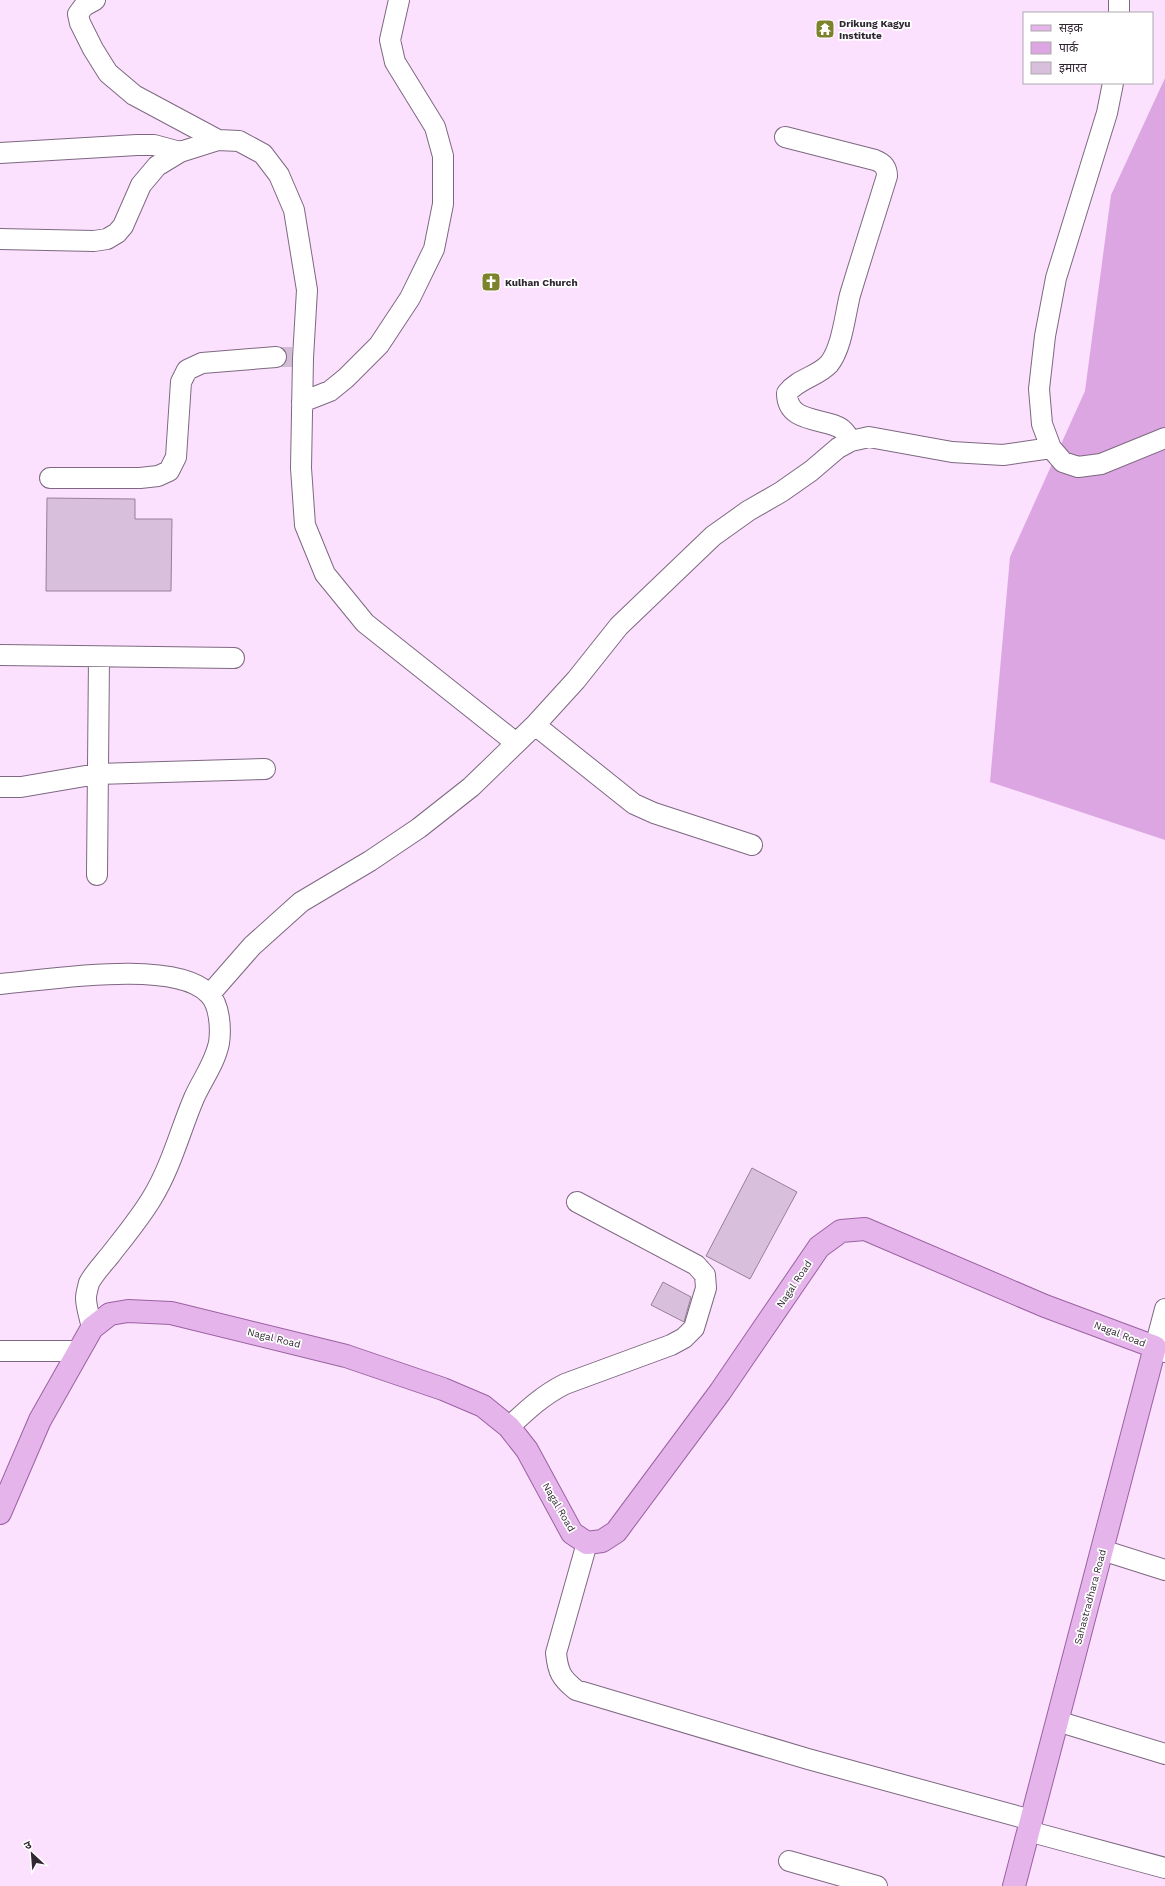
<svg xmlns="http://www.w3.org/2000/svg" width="1165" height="1886" viewBox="0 0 1165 1886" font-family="'Work Sans','Noto Sans Devanagari',sans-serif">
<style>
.green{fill:#dca6e2}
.building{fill:#d8bfdb;stroke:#977f99}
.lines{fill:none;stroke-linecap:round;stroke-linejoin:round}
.minor-tunnel{stroke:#d3bcd5;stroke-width:20;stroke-dasharray:20 10;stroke-linecap:butt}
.minor-casing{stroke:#7e6881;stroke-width:22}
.major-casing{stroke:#9a62a1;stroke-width:24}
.minor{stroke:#fff;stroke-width:20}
.major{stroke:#e5b4eb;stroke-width:22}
.labels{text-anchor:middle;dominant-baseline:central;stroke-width:3.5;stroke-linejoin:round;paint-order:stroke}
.poi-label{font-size:10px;font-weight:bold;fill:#312732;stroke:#fff;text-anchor:start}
.street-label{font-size:10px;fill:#312732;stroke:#fff}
</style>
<rect width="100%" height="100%" fill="#fbe1fe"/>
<path class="green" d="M1165,78V840L990,782L1010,557L1085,391L1111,195Z"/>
<path class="building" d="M47,498L135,499V519H172L171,591H46Z
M752,1168L797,1192L750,1279L706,1256Z
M663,1282L691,1297L684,1322L651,1305Z"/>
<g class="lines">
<path class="minor-tunnel" d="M276,357H292"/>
<defs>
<path id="minor" d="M95,0L84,6L78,14L80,23L93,49L108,73L134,95L218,140L239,141L263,154L279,175L294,210L307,290L303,358L301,468L305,525L325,574L365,623L516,743
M1119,13V0
M1113,83L1107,113L1056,278L1045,336L1039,389L1042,424L1051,448L1063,462L1078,467L1101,464L1165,438
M785,137L875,160C883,163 887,167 887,176C875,215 862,255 850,295C845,315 842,348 829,364C817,377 799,378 787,393C787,421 817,418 836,426C843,428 847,435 851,441
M0,153L137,145H154L180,152
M0,239L94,241L107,239L117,233L123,226L141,185L157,166L180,152L218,140
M302,402L330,391L346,378L379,345L410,298L434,249L443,204V156L435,127L395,62L390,40L399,0
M50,478H140L158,476L169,471L176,457L181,382L187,370L202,363L276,357
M0,655L234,658
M535,725L634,804L654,813L752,845
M0,787H21L97,774L265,769
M97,875L99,657
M0,984C47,980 176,958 209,994C220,1005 221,1029 219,1043C215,1063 202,1080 194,1098C180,1131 171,1167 152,1198C140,1218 125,1236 111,1254C104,1263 94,1273 89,1283C88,1287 86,1294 86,1298C86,1307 90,1318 92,1328
M210,994L252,946L301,902L370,861L419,828L471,787L535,725L576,680L619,626L713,536L748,511L781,492L811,471L838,448L851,441L869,437L952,452L1003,455L1051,448
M1165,1309L1155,1347L1165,1352
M0,1351H79
M509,1427C527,1410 543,1395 565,1384L671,1345L684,1338L694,1328L706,1288L705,1275L696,1265L577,1202
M587,1543L556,1653C558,1672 561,1678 576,1690L808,1759L1031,1820
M1102,1550L1165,1570
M1057,1721L1165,1754
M1028,1831L1165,1868
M789,1861L877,1886"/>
<path id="major" d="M0,1513L40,1420L92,1328L110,1314L128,1311L171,1313L346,1356L443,1389L483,1406L509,1427L527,1450L572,1533L587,1543L602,1541L616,1532L720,1392L819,1247L841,1231L865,1229L1045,1306L1155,1347L1014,1886"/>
</defs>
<use href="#minor" class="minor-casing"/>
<use href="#major" class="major-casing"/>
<use href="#minor" class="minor"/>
<use href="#major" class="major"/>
</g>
<defs>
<symbol id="temple-square" viewBox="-11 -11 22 22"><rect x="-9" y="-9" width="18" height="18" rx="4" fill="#7d822d" stroke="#fff"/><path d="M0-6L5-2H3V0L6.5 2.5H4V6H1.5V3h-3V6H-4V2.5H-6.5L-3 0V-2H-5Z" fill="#fff"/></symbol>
<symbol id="church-square" viewBox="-11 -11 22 22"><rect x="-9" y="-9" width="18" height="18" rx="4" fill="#7d822d" stroke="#fff"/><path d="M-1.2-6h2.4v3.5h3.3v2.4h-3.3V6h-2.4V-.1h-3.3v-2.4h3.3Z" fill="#fff"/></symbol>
</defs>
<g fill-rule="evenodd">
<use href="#temple-square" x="814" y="18" width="22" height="22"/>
<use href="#church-square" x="480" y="271" width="22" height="22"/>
</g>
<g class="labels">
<g class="poi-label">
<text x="839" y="23">Drikung Kagyu<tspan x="839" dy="12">Institute</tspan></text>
<text x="505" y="282">Kulhan Church</text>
</g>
<g class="street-label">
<text transform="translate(794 1284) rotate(-56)">Nagal Road</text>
<text transform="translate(1120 1334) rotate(21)">Nagal Road</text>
<text transform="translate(274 1338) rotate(14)">Nagal Road</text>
<text transform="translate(559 1507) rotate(60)">Nagal Road</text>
<text transform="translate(1090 1597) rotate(-75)">Sahastradhara Road</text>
</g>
</g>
<rect x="1023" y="12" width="130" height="72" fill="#ffffff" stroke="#ada9ad"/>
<rect x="1031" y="25" width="20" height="6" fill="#e5b4eb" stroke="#ada9ad"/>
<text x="1059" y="32" font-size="12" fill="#312732">सड़क</text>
<rect x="1031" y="42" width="20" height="12" fill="#dca6e2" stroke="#ada9ad"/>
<text x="1059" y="52" font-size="12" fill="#312732">पार्क</text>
<rect x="1031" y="62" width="20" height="12" fill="#d8bfdb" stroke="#ada9ad"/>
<text x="1059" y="72" font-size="12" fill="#312732">इमारत</text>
<g transform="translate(32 1854) rotate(334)" stroke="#ffffff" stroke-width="3" paint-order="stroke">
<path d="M0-3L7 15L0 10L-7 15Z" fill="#312732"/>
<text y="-6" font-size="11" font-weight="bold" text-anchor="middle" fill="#312732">उ</text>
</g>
</svg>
